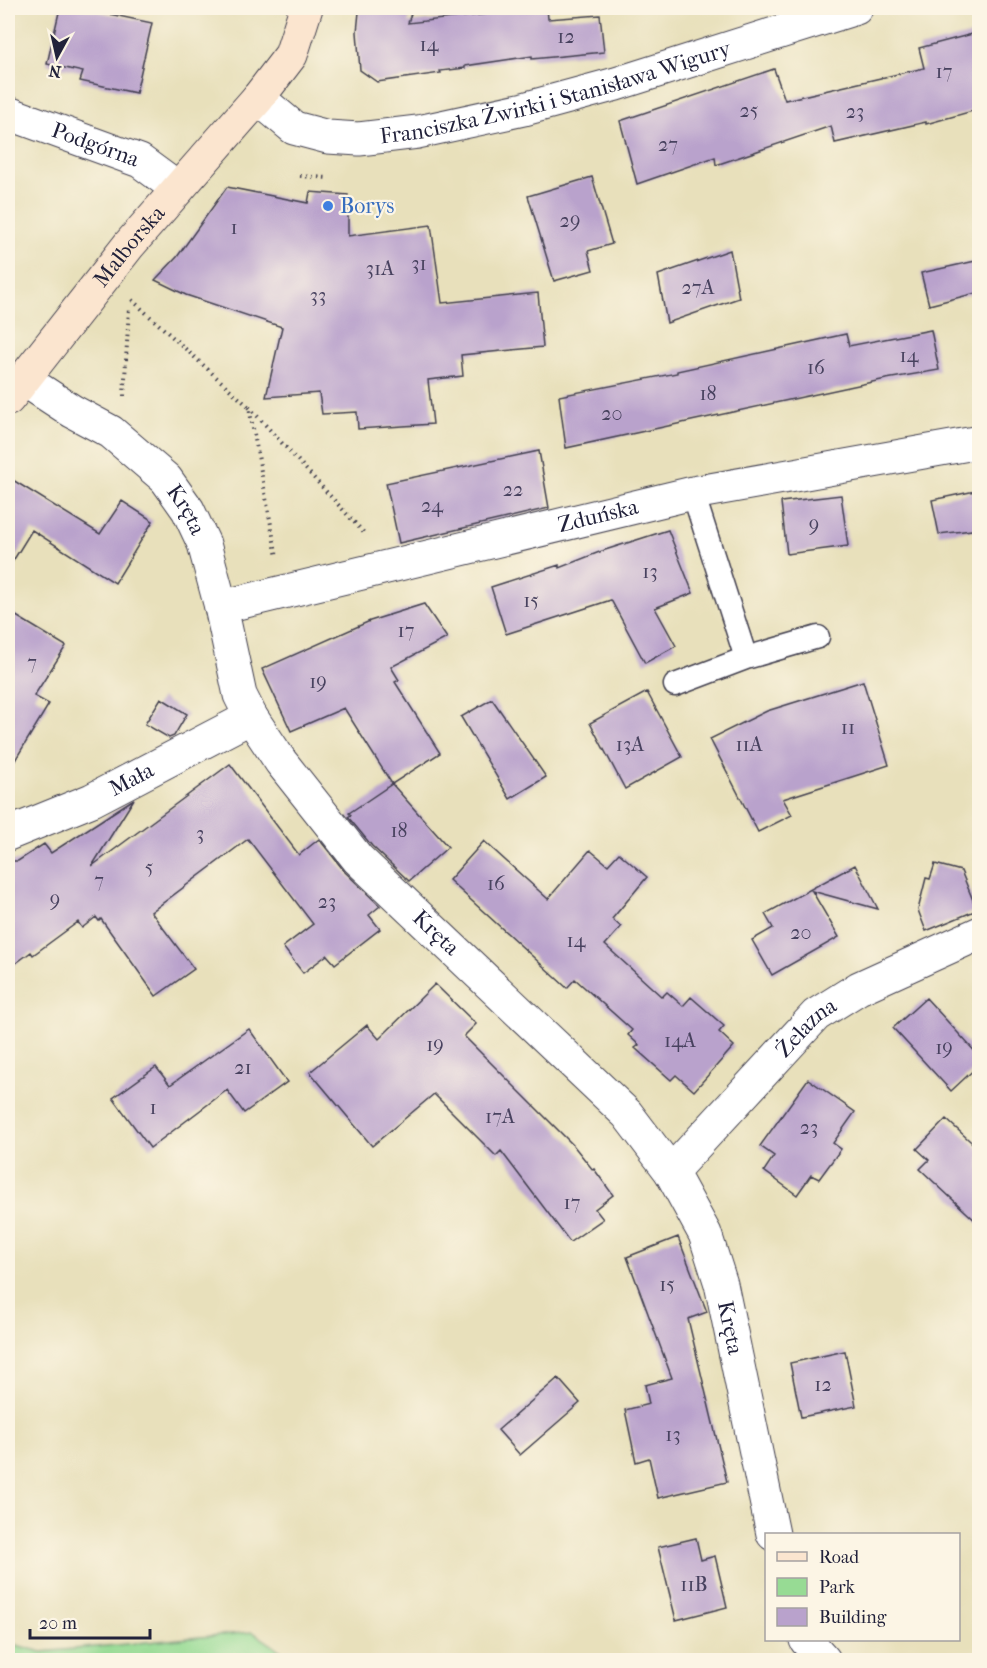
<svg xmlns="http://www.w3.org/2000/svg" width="987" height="1668" viewBox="0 0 987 1668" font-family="'IM FELL French Canon',serif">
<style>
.green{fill:#97db94;stroke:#5c7e68;stroke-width:1.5}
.building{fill:#b9a2cc}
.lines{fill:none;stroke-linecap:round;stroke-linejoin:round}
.lane-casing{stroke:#403e4e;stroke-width:25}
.street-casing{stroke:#403e4e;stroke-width:35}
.secondary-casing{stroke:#403e4e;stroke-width:35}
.path{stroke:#403e4e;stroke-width:4;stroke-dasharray:1.5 4.5;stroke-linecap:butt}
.lane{stroke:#fff;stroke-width:22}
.street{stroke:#fff;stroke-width:33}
.secondary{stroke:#fbe5cf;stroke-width:33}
.shop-dot{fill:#3f7fe0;stroke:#fcf5e5;stroke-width:2}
.labels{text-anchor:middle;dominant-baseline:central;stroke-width:4.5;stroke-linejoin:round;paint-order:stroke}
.number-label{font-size:20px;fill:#48425f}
.street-label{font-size:22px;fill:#22223b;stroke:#fcf5e5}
.shop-label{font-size:22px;fill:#366cbe;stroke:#fcf5e5;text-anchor:start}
</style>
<rect width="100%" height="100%" fill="#fcf5e5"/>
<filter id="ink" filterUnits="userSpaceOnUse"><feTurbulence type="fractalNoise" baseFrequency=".0167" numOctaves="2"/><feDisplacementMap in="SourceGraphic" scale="12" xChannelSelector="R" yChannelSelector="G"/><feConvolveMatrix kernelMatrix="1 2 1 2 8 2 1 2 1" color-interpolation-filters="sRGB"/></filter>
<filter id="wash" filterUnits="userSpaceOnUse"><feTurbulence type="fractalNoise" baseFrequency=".008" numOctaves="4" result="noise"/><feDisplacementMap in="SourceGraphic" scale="24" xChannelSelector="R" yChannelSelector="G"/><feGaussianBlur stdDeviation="1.35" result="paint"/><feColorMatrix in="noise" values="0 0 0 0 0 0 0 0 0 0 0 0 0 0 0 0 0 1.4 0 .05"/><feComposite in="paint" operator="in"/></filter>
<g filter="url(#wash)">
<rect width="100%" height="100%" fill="#e8e0bb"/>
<path class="green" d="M253,1632L294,1660H8V1643L42,1652Z"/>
<g id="blocks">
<path class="building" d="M60,8H81L152,23L136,93L80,81L83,72L47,64Z
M541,8H547L548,19L600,15L604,52L532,59V56L465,66V68L440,71L441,73L377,82L360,70L357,32L359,12L412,10L408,23Z
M980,32V109L926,124V122L835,143L831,126L716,165L715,157L637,184L620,121L774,69L785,100L924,68L919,48Z
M592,177L612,244L588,251L593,270L554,281L528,196Z
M227,187L308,203L310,192L348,195V236L431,225L442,303L538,293L543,347L461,355L463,376L428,380L433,424L358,429L357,412L322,414L319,393L266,397L282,327L186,295L155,280L177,257Z
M730,250L739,298L667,323L658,275Z
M980,260V292L929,305L921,273Z
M931,330L939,370L886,379L566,448L559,396L677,373V371L846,334L849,346Z
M539,451L549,508L399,543L386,483Z
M8,477L100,534L122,501L153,521L115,583L32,530L8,569Z
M980,490V529L939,534L932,500Z
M841,495L848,546L787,554L781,502Z
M668,530L693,593L655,608L676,646L645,663L611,600L506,634L491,587L559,565V568L602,551Z
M424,604L447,638L391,667L399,680L395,682L440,753L392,784L344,708L291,731L262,669L370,621Z
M8,611L66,646L34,696L49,704L8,772Z
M863,681L889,765L783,799L792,815L758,832L710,739L767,711Z
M647,692L682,757L625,789L590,723Z
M161,698L187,714L174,736L169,738L145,724Z
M492,699L546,777L510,799L461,717Z
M230,764L299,855L319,839L345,872L380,906L369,915L380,929L335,964L327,955L303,973L283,947L313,924L248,839L151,912L194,969L156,996L101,919L99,921L96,917L82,928L78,922L33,955L31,952L8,969V861H18L44,844L51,853L134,799L92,866Z
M392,784L448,847L409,881L372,846L348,817L351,815L349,813Z
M484,841L548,899L590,850L608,865L619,853L647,877L612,919L621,927L605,945L662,997L667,992L683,1006L691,997L724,1026L719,1032L734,1046L694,1091L676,1075L671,1080L635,1048L639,1045L628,1035L632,1030L575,979L567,988L449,880Z
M935,864L961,871L977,910L926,931L918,910L926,878L930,879Z
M855,865L878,909L812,891L839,937L772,975L752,940L773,928L765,914Z
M435,984L476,1024L464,1036L573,1145L593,1170L594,1169L613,1195L595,1209L603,1219L570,1242L501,1151L496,1156L434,1094L372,1146L310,1072L367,1025L379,1039Z
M926,998L980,1057V1064L951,1091L893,1028Z
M249,1029L287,1082L244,1113L227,1090L150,1148L113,1098L156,1067L170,1085Z
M808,1079L855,1112L833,1143L841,1149L819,1179L811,1175L797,1195L764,1171L774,1156L760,1146Z
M946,1119L980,1150V1225L920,1169L929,1160L917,1149Z
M678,1237L707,1312L688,1319L727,1482L658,1498L649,1458L636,1462L625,1410L649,1404L645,1385L672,1378L627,1257Z
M845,1351L856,1406L801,1417L790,1363Z
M558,1378L580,1403L520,1455L498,1430Z
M696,1538L701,1560L715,1556L727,1607L676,1620L658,1547Z"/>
</g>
</g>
<g filter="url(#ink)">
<use href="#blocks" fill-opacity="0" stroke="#403e4e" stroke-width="1.5"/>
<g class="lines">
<defs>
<path id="lane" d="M693,493L746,658
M675,685L746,658L818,637"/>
<g id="street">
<path id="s1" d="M258,98L294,128L328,137L359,139L418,132L524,109L616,84L856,8"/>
<path id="s2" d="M8,113L140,161L178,189"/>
<path id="s3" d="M23,379L72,411L111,432L166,479L188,510L204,544L221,607L240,695L251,717L281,762L358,859L627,1114L671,1172L705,1234L721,1284L773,1534"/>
<path id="s4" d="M221,607L693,493L980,442"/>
<path id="s5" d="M8,834L92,800L251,717"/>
<path id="s6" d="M671,1172L816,1015L859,988L980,933"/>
<path d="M806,1640L824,1660"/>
</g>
<g id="secondary">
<path id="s7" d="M8,399L129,245L258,98L291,55L306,8"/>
</g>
</defs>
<use href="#lane" class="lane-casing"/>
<use href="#street" class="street-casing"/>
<use href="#secondary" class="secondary-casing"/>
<path class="path" d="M300,176L328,178
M132,300L249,407L277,557
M124,396L129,308
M249,407L365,534"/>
<use href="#lane" class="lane"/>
<use href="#street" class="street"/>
<use href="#secondary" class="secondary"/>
</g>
</g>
<circle class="shop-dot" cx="328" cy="206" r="6"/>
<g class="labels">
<g class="number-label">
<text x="566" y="36">12</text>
<text x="429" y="44">14</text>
<text x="944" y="71">17</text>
<text x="749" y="110">25</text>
<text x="855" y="111">23</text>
<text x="668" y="144">27</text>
<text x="570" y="220">29</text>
<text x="234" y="227">1</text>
<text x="419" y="263">31</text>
<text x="380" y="268">31A</text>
<text x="698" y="287">27A</text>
<text x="318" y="295">33</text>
<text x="909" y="355">14</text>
<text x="816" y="367">16</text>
<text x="708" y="393">18</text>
<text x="612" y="413">20</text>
<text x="513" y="489">22</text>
<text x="432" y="505">24</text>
<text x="814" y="524">9</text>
<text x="650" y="571">13</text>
<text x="531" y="600">15</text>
<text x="406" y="630">17</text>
<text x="32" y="662">7</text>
<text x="318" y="681">19</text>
<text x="848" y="727">11</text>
<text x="630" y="744">13A</text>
<text x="749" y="744">11A</text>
<text x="399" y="830">18</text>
<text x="200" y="833">3</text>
<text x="149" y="867">5</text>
<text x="99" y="880">7</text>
<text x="496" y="883">16</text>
<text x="55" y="899">9</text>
<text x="327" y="901">23</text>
<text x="801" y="932">20</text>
<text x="576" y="940">14</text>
<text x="680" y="1040">14A</text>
<text x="435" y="1044">19</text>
<text x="944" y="1047">19</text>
<text x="243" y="1067">21</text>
<text x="153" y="1107">1</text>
<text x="500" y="1116">17A</text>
<text x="809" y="1127">23</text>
<text x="572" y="1202">17</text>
<text x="667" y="1284">15</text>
<text x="823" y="1384">12</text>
<text x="673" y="1434">13</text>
<text x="694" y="1584">11B</text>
</g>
<g class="street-label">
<text stroke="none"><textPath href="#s1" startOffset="315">Franciszka Żwirki i Stanisława Wigury</textPath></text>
<text stroke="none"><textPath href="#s2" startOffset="93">Podgórna</textPath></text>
<text stroke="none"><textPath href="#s7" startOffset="195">Malborska</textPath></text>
<text stroke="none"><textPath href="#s3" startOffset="212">Kręta</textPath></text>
<text stroke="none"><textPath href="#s4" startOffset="388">Zduńska</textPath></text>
<text stroke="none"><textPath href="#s5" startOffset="135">Mała</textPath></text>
<text stroke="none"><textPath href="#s3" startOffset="716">Kręta</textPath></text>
<text stroke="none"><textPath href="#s6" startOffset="198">Żelazna</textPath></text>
<text stroke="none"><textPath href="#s3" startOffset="1220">Kręta</textPath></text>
</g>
<g class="shop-label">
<text x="340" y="206">Borys</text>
</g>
</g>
<rect width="987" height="1668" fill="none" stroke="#fcf5e5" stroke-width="30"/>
<rect x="765" y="1533" width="195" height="108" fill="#fcf5e5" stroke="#a5a1a1" stroke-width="1.5"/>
<rect x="777" y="1552" width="30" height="9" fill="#fbe5cf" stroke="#a5a1a1" stroke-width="1.5"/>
<text x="819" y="1563" font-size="18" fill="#22223b">Road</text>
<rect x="777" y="1578" width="30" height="18" fill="#97db94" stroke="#a5a1a1" stroke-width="1.5"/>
<text x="819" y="1593" font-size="18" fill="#22223b">Park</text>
<rect x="777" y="1608" width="30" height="18" fill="#b9a2cc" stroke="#a5a1a1" stroke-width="1.5"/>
<text x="819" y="1623" font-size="18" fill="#22223b">Building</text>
<g transform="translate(57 57) rotate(188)" stroke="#fcf5e5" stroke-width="4.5" paint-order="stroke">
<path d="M0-4.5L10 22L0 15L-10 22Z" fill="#22223b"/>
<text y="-9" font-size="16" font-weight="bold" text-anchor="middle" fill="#22223b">N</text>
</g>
<path d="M30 1629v9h120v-9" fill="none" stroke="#22223b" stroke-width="3"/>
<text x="39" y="1629" font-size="18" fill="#22223b" stroke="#fcf5e5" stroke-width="4.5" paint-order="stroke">20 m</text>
</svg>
